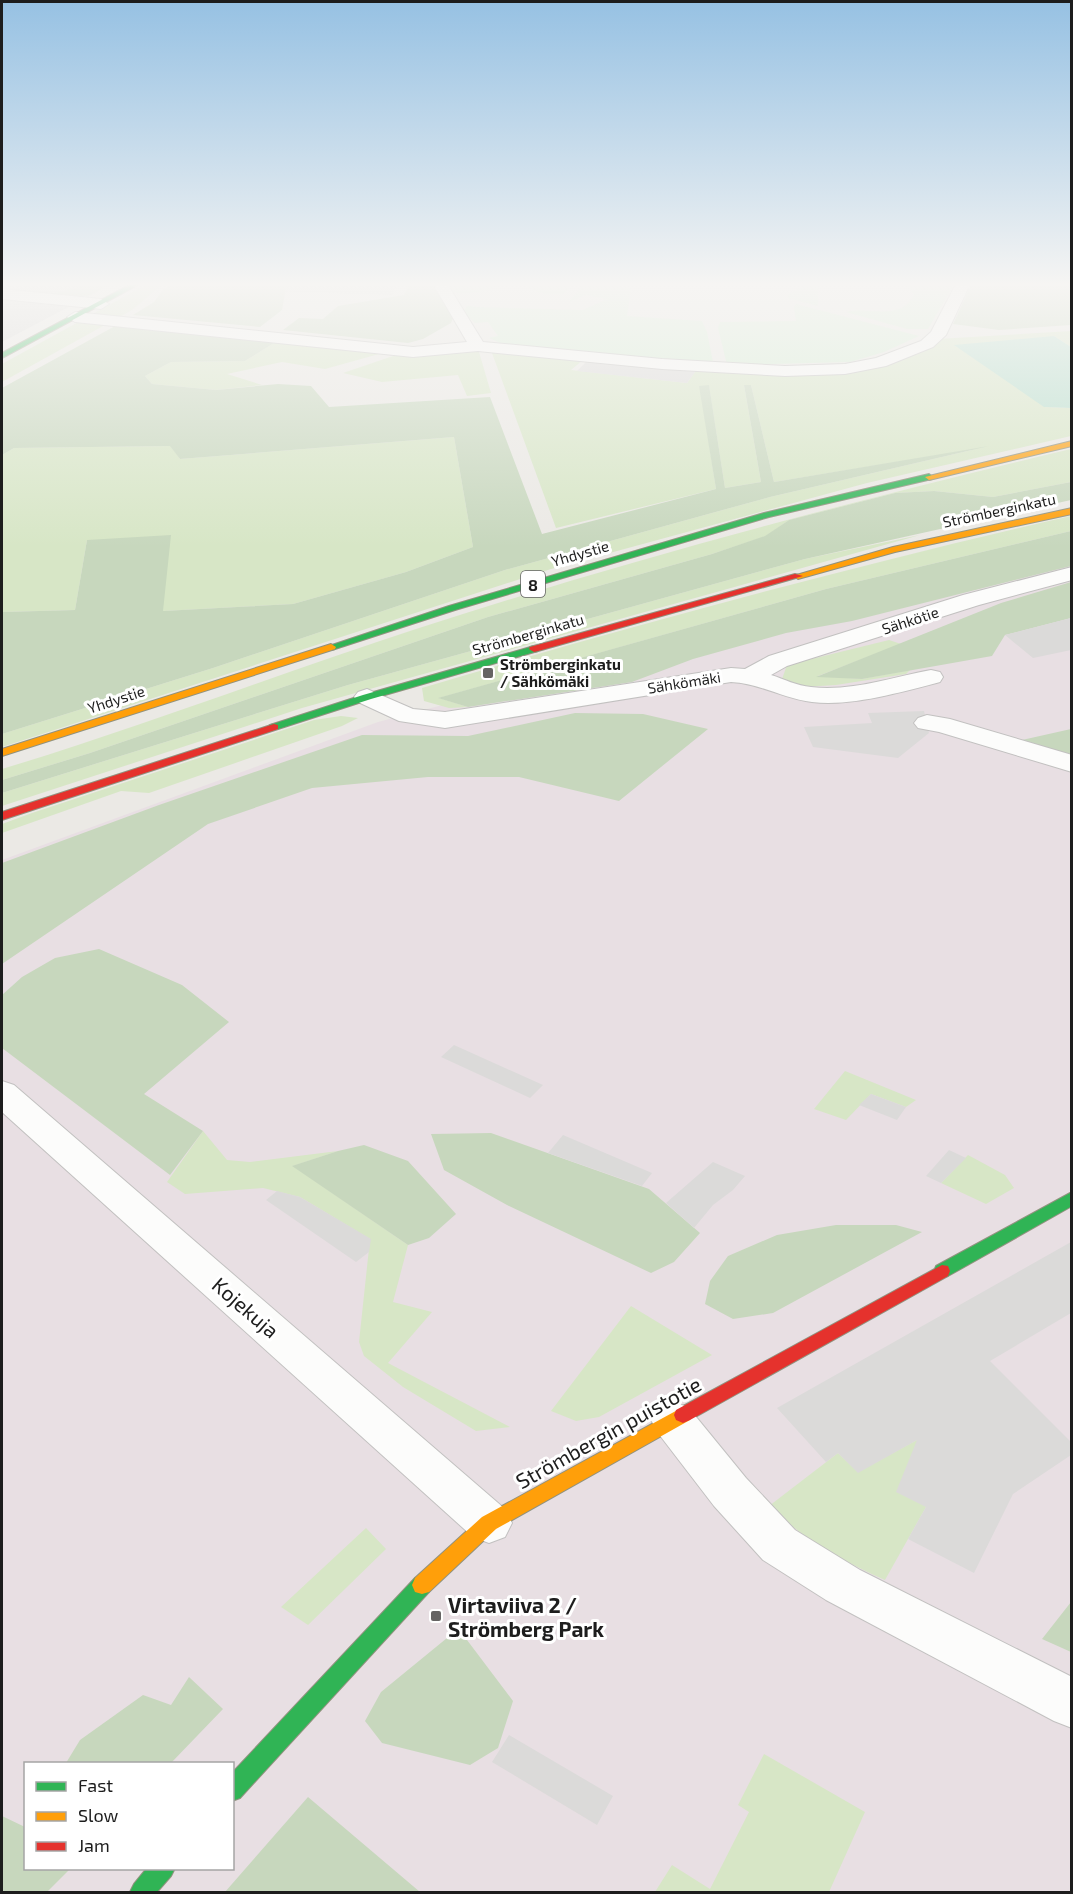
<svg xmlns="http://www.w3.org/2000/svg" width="1073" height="1894" viewBox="0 0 1073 1894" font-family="'Exo 2',sans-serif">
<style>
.residential{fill:#dad9d7}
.industrial{fill:#e8dfe3;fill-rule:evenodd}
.grass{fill:#d7e6c6}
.forest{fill:#c7d7bd}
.park{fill:#d6efd5}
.pitch{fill:#b5decc}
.parking{fill:#dbdad9}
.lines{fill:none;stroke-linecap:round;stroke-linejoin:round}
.street-casing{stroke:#c2c1c0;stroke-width:2}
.fast-casing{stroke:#91927f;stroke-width:2}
.slow-casing{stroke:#91927f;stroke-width:2}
.jam-casing{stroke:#91927f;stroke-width:2}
.street{fill:#fcfcfb;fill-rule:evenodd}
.fast{fill:#30b455;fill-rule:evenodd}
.slow{fill:#ff9f0a;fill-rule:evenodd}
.jam{fill:#e5322d;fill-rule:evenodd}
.poi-dot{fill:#656463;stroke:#fff;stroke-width:2}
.labels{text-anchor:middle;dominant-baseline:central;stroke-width:6;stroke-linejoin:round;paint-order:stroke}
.far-street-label{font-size:15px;fill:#1d1d1d;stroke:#fff}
.far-poi-label{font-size:15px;font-weight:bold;fill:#1d1d1d;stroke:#fff;text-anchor:start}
.shield{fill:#fff;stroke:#616161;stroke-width:1.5}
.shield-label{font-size:16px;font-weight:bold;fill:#1d1d1d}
.near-street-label{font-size:21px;fill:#1d1d1d;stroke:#fff}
.near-poi-label{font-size:21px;font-weight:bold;fill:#1d1d1d;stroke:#fff;text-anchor:start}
</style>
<rect width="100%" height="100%" fill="#ebe9e5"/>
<path class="residential" d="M2,282H116L2,342Z
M271,282H400L392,295L264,291Z"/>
<path class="industrial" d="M1071,540V1892H2V860L378,722ZM26,1764H232V1868H26Z"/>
<path class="grass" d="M151,282H165L132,310L2,382V364Z
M1071,331V347L1054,336L1044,407L1071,408V436L867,483L551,569L2,747V734L213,668L505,570L770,497L976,449L774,482L751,385H744L761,482L725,488L709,386H700L716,489L556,528L492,353L510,352L583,360L571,370L687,383L697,369L850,370L938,339Z
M274,343L379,354L325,369L282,362L227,374L262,385L216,390L152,384L145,376L171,362L245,361Z
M470,351L479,352L491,393L467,396L458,375L382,382L343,373L399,354Z
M454,437L473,547L406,572L293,604L163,611L87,540L75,610L2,612V455L14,448L171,446L180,459Z
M1071,449V482L993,497L934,491L895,493L789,520L766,536L712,554L488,617L90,753L2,780V769C141,727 278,674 416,629C632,559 851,501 1071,449Z
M1071,516V531L826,589L439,698L468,707L449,708L424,701L422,688C637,624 853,566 1071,516Z
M920,535L302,708L2,806V793L348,685L805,559Z
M889,640L901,644L818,676L862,679L910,670L906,674L836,685L804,687L782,679L787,665Z
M341,716L358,718L342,726L149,793L121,791L2,833V824L32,813L314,720Z
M845,1071L916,1100L906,1107L871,1094L846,1120L814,1109Z
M203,1131L227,1160L250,1162L338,1151L293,1166L408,1245L393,1302L432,1312L388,1363L510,1427L476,1431L403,1387L364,1356L359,1342L370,1239L300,1197L263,1188L185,1194L167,1182Z
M968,1155L1005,1175L1014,1188L986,1204L941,1183Z
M631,1306L712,1355L599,1417L576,1421L551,1411Z
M917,1440L926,1507L885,1580C842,1561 803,1539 769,1506L838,1453L858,1472Z
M366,1528L386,1549L308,1625L281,1607Z
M764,1754L865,1812L829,1892H655L672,1865L710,1889L749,1812L738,1805Z"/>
<path class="forest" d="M96,282H113C85,299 82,300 49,295Z
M173,282H287L282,310L260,327L133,315L154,302L162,291Z
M404,282H433L454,316L451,323L423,339L408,343L283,330L299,318L323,319L338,306L404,295L408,287Z
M1015,282H1071V325L999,330L953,324L972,283L1012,286Z
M117,325L274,343L245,361L171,362L145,376L152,384L216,390L278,384L311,386L329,407L490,397L542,534L716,489L699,386L709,385L725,488L761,482L744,385H751L774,482L989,446L770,497L505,570L213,668L2,734V612L75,610L87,540L171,535L163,611L293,604L406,572L473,547L454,437L180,459L170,446L14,448L2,455V388Z
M1071,482V500L805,559L348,685L2,793V780L90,753L488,617L712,554L765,536L789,520L895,493L934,491L993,497Z
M1071,531V566L852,621L786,633L693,659L632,682L468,707L438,698L826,589Z
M1071,582V618L1005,635L992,656L862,679L816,677L1001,603Z
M575,713L643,714L708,729L619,801L519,777H428L312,788L208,824L2,964V863L159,805L362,735L468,736Z
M1071,729V755L1022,740Z
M99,949L182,985L229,1022L144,1094L203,1131L170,1175L2,1048V995L22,977L55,958Z
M491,1133L649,1189L700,1233L674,1262L651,1273L507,1205L444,1170L431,1134Z
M364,1145L408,1161L456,1214L429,1238L408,1245L292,1166L338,1151Z
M836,1225H896L922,1232L773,1313L733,1319L705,1304L710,1281L728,1256L777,1235Z
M1071,1602V1652L1042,1639Z
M464,1636L513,1701L498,1748L470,1765L382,1743L365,1721L381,1692L447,1638Z
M189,1677L223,1709L171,1763H66L80,1740L143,1695L171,1705Z
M308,1797L420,1892H225Z
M2,1816L25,1827L26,1868L70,1869L47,1892H2Z"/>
<path class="park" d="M445,282H510C489,290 474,296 451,292Z
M523,282H573V283L564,293C551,296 531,293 523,282Z
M905,282H955L928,329H907L846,312C870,306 900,322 914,295Z
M585,283H603L631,288L627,316L702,321L707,332L713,362L694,364L503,344L489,338L498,336L488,322L475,323L463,312L467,306L477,307L583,310L607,299L586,295L570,301Z
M810,284L818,285V306L788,298L789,293Z
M796,304L919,336L884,352L850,362L727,365L718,328L720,322L796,321L794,307Z"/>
<path class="pitch" d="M1054,336L1071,347V408L1044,407L954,345Z"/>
<path class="parking" d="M587,361L695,372L687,383L577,371Z
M1071,618V650L1033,658L1005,635Z
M924,711L929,733L898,758L813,747L804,727L872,723L868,713Z
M454,1045L543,1085L530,1098L441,1057Z
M871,1094L906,1107L897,1120L859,1105Z
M563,1135L652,1173L642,1186L548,1153Z
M949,1150L966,1158L941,1183L926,1176Z
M713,1162L745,1176L733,1190L713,1205L694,1228L666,1203Z
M277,1191L300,1197L371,1239L369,1252L356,1262L266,1200Z
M1071,1242V1313L990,1361L1071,1442V1455L1013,1494L974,1573L908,1539L926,1507L896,1492L917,1440L858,1473L838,1453L826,1462L777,1408Z
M509,1735L613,1796L597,1825L492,1762Z"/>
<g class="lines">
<defs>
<path id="street" d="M432,282H446L483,342L662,359L785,366L845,364L876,358L921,341L931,332L957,282H971L946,335L933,347L886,366L845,374L785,376L662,369L478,351L413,357L75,322L67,317L75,312L413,347L467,342Z
M2,289L101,299L109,304L101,309L2,299Z
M1072,567V580L979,605L787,666L771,675C784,679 797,686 811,687C850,692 893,677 931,670L940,672L943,677L940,682C902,692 850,707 812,702C784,699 759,683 731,682L445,728L399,721L358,702L354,697L358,692L367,689L413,709L445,712L731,668L745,669L769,656L963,595Z
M927,715L950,719L1072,755V772L939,732L918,728L914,723L918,718Z
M2,1081L14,1085L505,1509L512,1523L505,1537L489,1543L473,1537L2,1112Z
M673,1402L688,1407L746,1478L795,1530L860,1570L1072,1677V1728L1054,1721L826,1600L763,1560L714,1506L658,1433L651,1420L658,1407Z"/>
<path id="fast" d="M135,282H143L2,358V353Z
M929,474L933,477L932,479L769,517L455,610L335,649L331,650L326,647L449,606L764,513Z
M534,646L538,647V651L371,699L278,729H270L268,727L270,725L363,695Z
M1072,1192V1206L948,1276L942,1277L936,1276L934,1271L936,1266Z
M422,1576L429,1578L432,1585L429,1592L240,1798L232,1801V1773L415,1578Z
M147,1868H175L171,1876L157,1892H130L134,1884Z"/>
<path id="slow" d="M1072,441V446L929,480L925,477Z
M1072,508V514L895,552L798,579L793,576L893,547Z
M331,644L336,647L335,649L2,756V749Z
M683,1407L690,1410L692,1415L690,1420L496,1529L429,1592L422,1594L415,1592L412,1585L415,1578L482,1517Z"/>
<path id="jam" d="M795,574L803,576L538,651L534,652L529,649L530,647Z
M274,724L278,725V729L2,820V812Z
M942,1265L948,1266L950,1271L948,1276L690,1420L683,1423L676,1420L674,1415L676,1410Z"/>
</defs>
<use href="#street" class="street-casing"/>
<use href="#fast" class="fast-casing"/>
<use href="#slow" class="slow-casing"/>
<use href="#jam" class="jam-casing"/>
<use href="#street" class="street"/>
<use href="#fast" class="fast"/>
<use href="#slow" class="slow"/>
<use href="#jam" class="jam"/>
</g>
<linearGradient id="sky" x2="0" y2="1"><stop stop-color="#96c1e3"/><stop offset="0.52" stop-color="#f6f5f3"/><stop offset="1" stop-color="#f6f5f3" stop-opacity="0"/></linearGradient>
<rect width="1073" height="547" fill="url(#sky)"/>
<g class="poi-dot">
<rect x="482" y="667" width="12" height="12" rx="3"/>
<rect x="430" y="1610" width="12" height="12" rx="3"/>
</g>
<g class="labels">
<g class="far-street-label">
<text transform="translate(999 510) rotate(-12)">Strömberginkatu</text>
<text transform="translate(580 553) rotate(-16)">Yhdystie</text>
<text transform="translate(910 620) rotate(-18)">Sähkötie</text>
<text transform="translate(528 634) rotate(-16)">Strömberginkatu</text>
<text transform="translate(684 682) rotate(-9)">Sähkömäki</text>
<text transform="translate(116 699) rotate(-18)">Yhdystie</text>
</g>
<g class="far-poi-label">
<text x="500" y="664">Strömberginkatu<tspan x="500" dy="17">/ Sähkömäki</tspan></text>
</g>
<rect class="shield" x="521" y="571" width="24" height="26" rx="4.5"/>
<g class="shield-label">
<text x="533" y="584">8</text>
</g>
<g class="near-street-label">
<text transform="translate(246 1307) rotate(41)">Kojekuja</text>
<text transform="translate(608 1432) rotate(-29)">Strömbergin puistotie</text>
</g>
<g class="near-poi-label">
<text x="448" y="1604">Virtaviiva 2 /<tspan x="448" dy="24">Strömberg Park</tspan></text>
</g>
</g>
<rect width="1073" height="1894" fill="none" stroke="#1d1d1d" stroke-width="6"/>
<rect x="24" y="1762" width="210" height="108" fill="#ffffff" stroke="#a5a5a5" stroke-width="1.5"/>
<rect x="36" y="1782" width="30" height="9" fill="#30b455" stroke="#a5a5a5" stroke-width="1.5"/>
<text x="78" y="1792" font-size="18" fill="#1d1d1d">Fast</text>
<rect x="36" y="1812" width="30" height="9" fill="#ff9f0a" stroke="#a5a5a5" stroke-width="1.5"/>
<text x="78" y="1822" font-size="18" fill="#1d1d1d">Slow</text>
<rect x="36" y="1842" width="30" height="9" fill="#e5322d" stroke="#a5a5a5" stroke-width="1.5"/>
<text x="78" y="1852" font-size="18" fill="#1d1d1d">Jam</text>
</svg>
